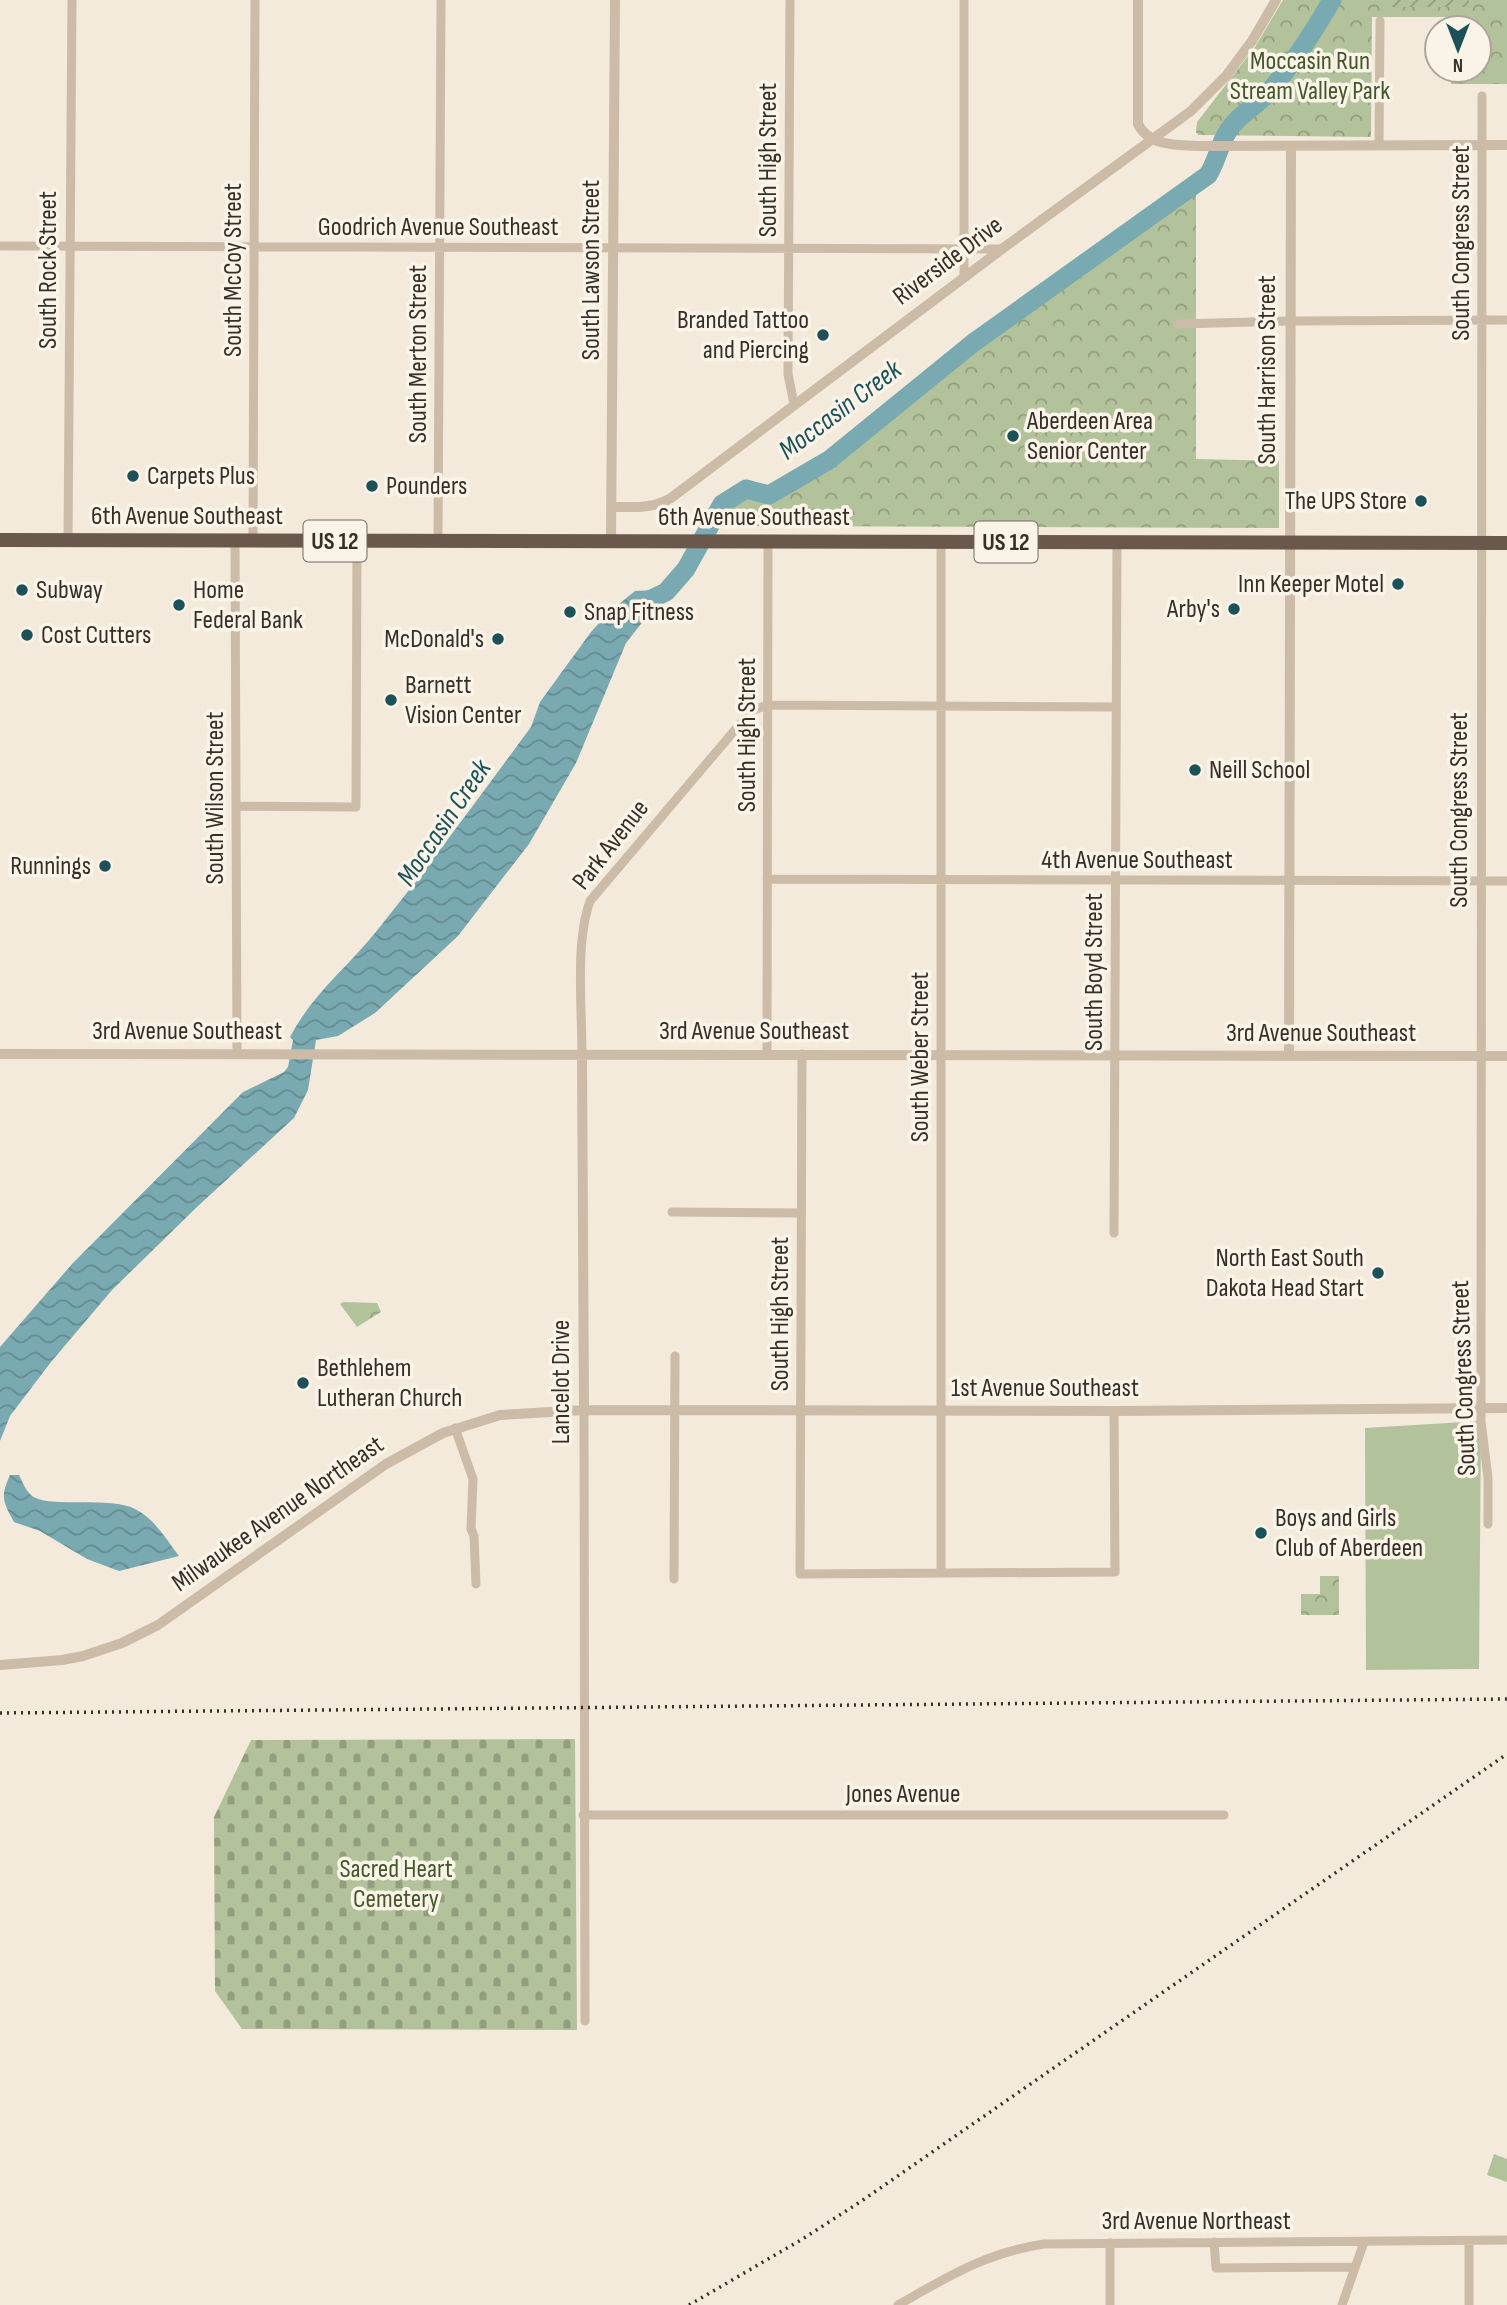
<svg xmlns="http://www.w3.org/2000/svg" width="1507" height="2305" viewBox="0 0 1507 2305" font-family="'Sofia Sans Condensed',sans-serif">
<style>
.forest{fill:url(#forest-crowns)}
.cemetery{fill:url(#cemetery-stones)}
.garden{fill:url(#garden-furrows)}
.pitch{fill:#b2c29b}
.water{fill:url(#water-waves)}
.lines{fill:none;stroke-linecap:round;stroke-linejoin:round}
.river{stroke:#7aaab1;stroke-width:19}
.minor{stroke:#cbbba7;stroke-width:9}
.tertiary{stroke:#cbbba7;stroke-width:10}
.trunk{stroke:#6a584c;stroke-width:14}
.rail{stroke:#382e28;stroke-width:3.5;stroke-dasharray:2 5;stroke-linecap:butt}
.poi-dot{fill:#1c515a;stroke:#faf4e8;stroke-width:2.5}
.labels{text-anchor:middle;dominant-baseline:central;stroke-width:7;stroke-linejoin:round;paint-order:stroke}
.shield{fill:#faf4e8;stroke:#726962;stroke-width:2}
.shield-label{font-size:24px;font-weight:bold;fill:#382e28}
.park-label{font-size:26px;fill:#43572b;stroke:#faf4e8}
.street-label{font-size:26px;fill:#382e28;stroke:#faf4e8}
.poi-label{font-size:26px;fill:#382e28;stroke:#faf4e8;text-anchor:start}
.water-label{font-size:28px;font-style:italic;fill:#1c515a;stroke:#faf4e8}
</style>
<defs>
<pattern id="forest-crowns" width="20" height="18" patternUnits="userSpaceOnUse" patternTransform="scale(1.75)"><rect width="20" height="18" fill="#b2c29b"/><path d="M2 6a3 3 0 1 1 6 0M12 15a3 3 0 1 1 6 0" fill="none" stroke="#929e7e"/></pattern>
<pattern id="cemetery-stones" width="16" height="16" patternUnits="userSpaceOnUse" patternTransform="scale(1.75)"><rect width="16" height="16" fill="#b2c29b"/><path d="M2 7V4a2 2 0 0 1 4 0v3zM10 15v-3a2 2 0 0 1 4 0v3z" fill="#929e7e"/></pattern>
<pattern id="garden-furrows" width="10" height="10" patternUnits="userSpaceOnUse" patternTransform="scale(1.75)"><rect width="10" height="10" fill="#b2c29b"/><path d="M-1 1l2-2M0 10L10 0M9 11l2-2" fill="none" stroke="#929e7e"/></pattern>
<pattern id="water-waves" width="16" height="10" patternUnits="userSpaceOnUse" patternTransform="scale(1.75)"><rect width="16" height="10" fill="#7aaab1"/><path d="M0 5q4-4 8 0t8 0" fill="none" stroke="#658b90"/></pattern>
</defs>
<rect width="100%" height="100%" fill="#f3eadc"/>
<path class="forest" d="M1283,0H1507V84H1451V70H1479V28H1451L1450,17H1372L1371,137L1198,135L1196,132L1197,122L1255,47Z
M1196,184V459L1279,461V528L743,526L714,519L722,504L746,489L769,495L829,460L973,343Z
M343,1302L377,1303L381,1312L357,1327L340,1304Z
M1320,1576H1339V1615H1301V1594H1320Z"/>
<path class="cemetery" d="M575,1739L577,2030L242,2029L215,1991L214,1817L251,1740Z"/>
<path class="garden" d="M1393,0H1469V7H1390Z"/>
<path class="pitch" d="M1481,1421L1479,1669L1366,1670L1365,1428Z
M1494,2154L1507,2159V2182L1487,2175Z"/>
<path class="water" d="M656,590L666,592L626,643L576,763L529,844L458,936L375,1013L338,1036L316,1040L308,1090L294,1118L198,1206L112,1290L51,1362L10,1416L0,1441V1347L72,1264L243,1092L284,1072L288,1067L293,1040L290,1037C314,992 344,971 375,933C429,866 480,796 531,727L540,702L591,632L609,612L635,591Z
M10,1475H19C22,1481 25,1489 30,1494C45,1510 108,1495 135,1509C155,1519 166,1539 179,1556L119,1571L87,1559L40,1531L14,1522C3,1502 0,1497 10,1475Z"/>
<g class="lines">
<path class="river" d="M643,603L666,592L686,569L722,504L746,489L769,495L829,460L973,343L1208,175C1217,161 1219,145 1228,131C1237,116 1255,107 1267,94C1291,67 1314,31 1332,0"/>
<path class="minor" d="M790,0L788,374L794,404
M1482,96L1481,1421L1488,1478V1524
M1379,145L1380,21
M0,246L1002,249
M964,277V0
M1177,324L1290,321L1507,320
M68,540L72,0
M235,541L237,1054
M253,541L255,0
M438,541L441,0
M236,806L356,807L357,541
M767,879L1507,881
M767,1053L768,542
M582,1054C582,1008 575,943 590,901L751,711L767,705L1115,707
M802,1054L800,1574L1115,1572L1114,1411
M672,1212L801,1213
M1114,1233L1117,542
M584,1410L585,2021
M455,1428L473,1479L471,1529L474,1536L476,1584
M941,1573V542
M674,1579L675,1356
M583,1815H1224
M1469,2241V2305
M1214,2242L1216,2268L1355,2267
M1110,2243V2305
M898,2305C949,2276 985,2253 1044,2244L1507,2240
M1342,2305L1364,2242"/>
<path class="tertiary" d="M1138,0V124C1149,147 1179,145 1201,146L1507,145
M612,507C632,507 653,509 671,498L1002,249L1191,111L1226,76L1252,41L1276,0
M611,541L615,0
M0,1054L1507,1056
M582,1054L584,1410
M1289,1056L1291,146
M0,1665L62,1660L83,1656L122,1643L158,1625L386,1464L443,1433L500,1415L584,1410L1114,1411L1507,1408"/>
<path class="trunk" d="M0,540L1507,543"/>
<path class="rail" d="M0,1713L1507,1699
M689,2305L801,2240L863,2200L1507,1754"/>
</g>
<g class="poi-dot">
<circle cx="823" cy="335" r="7"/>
<circle cx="1013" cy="436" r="7"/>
<circle cx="133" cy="476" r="7"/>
<circle cx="372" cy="486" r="7"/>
<circle cx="1421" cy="501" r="7"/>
<circle cx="1398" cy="584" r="7"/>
<circle cx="22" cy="590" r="7"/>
<circle cx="179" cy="605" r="7"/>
<circle cx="1234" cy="609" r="7"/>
<circle cx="570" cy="612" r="7"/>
<circle cx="27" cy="635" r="7"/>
<circle cx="498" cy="639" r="7"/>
<circle cx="391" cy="700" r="7"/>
<circle cx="1195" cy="770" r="7"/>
<circle cx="105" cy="866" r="7"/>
<circle cx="1378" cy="1273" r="7"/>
<circle cx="303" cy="1383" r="7"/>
<circle cx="1261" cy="1533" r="7"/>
</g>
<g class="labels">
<g class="shield">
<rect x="303.5" y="520.5" width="63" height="41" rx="5"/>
<rect x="974.5" y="521.5" width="63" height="41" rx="5"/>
</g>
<g class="shield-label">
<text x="335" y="541">US 12</text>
<text x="1006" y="542">US 12</text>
</g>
<g class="park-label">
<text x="1310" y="61">Moccasin Run<tspan x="1310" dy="30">Stream Valley Park</tspan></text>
<text x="396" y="1869">Sacred Heart<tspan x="396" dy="30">Cemetery</tspan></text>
</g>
<g class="street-label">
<text transform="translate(768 160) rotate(-90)">South High Street</text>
<text x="438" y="227">Goodrich Avenue Southeast</text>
<text transform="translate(1461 243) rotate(-90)">South Congress Street</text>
<text transform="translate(948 261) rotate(-37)">Riverside Drive</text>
<text transform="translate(48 270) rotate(-90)">South Rock Street</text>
<text transform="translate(233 270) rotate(-90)">South McCoy Street</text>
<text transform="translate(591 270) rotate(-90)">South Lawson Street</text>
<text transform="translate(418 354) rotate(-90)">South Merton Street</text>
<text transform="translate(1267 370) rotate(-90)">South Harrison Street</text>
<text x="187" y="516">6th Avenue Southeast</text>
<text x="754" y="517">6th Avenue Southeast</text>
<text transform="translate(747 735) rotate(-90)">South High Street</text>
<text transform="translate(215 798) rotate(-90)">South Wilson Street</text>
<text transform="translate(1459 810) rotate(-90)">South Congress Street</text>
<text transform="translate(611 845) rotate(-52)">Park Avenue</text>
<text x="1137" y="860">4th Avenue Southeast</text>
<text transform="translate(1094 972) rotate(-90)">South Boyd Street</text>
<text x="187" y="1031">3rd Avenue Southeast</text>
<text x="754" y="1031">3rd Avenue Southeast</text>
<text x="1321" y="1033">3rd Avenue Southeast</text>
<text transform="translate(920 1057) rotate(-90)">South Weber Street</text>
<text transform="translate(780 1314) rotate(-90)">South High Street</text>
<text transform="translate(1464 1378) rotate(-92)">South Congress Street</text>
<text transform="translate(561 1382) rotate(-90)">Lancelot Drive</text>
<text x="1045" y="1388">1st Avenue Southeast</text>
<text transform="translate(278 1514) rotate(-35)">Milwaukee Avenue Northeast</text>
<text x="903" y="1794">Jones Avenue</text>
<text x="1196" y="2221">3rd Avenue Northeast</text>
</g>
<g class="poi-label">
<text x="809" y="320" text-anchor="end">Branded Tattoo<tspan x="809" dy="30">and Piercing</tspan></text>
<text x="1027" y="421">Aberdeen Area<tspan x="1027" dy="30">Senior Center</tspan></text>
<text x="147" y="476">Carpets Plus</text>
<text x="386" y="486">Pounders</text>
<text x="1407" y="501" text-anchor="end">The UPS Store</text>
<text x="1384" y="584" text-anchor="end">Inn Keeper Motel</text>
<text x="36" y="590">Subway</text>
<text x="193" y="590">Home<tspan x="193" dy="30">Federal Bank</tspan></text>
<text x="1220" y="609" text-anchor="end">Arby's</text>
<text x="584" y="612">Snap Fitness</text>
<text x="41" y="635">Cost Cutters</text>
<text x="484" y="639" text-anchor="end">McDonald's</text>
<text x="405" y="685">Barnett<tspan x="405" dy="30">Vision Center</tspan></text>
<text x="1209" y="770">Neill School</text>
<text x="91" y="866" text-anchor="end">Runnings</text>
<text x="1364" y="1258" text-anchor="end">North East South<tspan x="1364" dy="30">Dakota Head Start</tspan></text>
<text x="317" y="1368">Bethlehem<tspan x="317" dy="30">Lutheran Church</tspan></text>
<text x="1275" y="1518">Boys and Girls<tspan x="1275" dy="30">Club of Aberdeen</tspan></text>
</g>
<g class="water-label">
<text transform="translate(840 410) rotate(-37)">Moccasin Creek</text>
<text transform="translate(444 823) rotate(-56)">Moccasin Creek</text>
</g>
</g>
<g transform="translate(1458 49) rotate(180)"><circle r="33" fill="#faf4e8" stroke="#aca59b" stroke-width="2"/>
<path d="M0-5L12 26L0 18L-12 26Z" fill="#1c515a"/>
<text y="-10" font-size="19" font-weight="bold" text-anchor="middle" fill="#382e28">N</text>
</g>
</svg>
